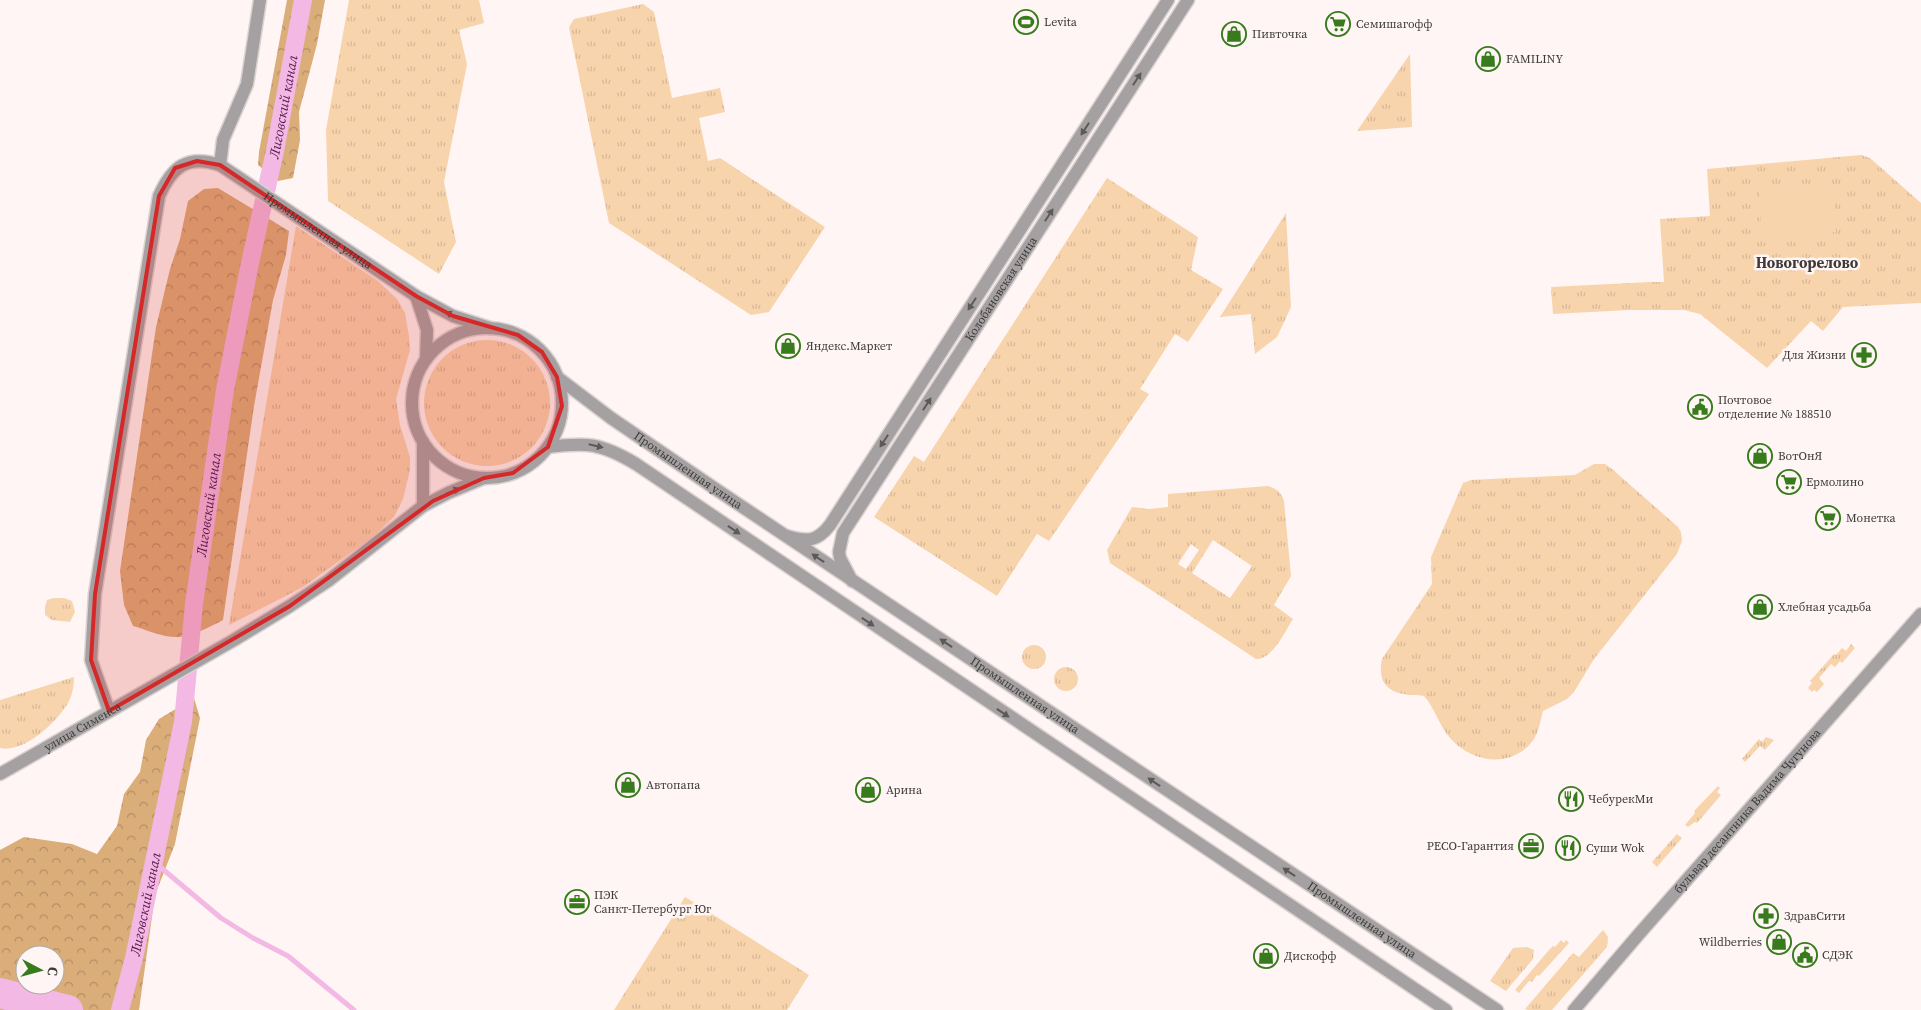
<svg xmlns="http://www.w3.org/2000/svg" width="1921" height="1010" viewBox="0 0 1921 1010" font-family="'Source Serif 4',serif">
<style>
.grass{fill:url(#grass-tufts);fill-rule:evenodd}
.forest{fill:url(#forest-crowns);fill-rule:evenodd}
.garden{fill:#f8d4ad}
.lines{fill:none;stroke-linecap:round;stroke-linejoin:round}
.stream{stroke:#f3b8e3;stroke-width:5}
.canal{stroke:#f3b8e3;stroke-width:18}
.river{stroke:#f3b8e3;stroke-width:30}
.minor-casing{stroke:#dbd3d2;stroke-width:15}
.tertiary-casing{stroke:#dbd3d2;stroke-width:15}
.minor{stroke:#a5a1a2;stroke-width:12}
.tertiary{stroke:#a5a1a2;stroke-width:12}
.oneway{fill:#5c5958}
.marked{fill:#d62828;fill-opacity:0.2;stroke:#d62828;stroke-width:4;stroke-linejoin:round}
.labels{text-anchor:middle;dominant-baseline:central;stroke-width:5;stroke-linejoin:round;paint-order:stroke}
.poi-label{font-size:12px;fill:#3d3a39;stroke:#fef5f4;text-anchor:start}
.street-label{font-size:12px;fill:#3d3a39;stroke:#fef5f4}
.water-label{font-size:14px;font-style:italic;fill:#5b194e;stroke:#fef5f4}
.quarter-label{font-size:15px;font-weight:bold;fill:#3d3a39;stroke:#fef5f4}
</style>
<defs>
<pattern id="grass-tufts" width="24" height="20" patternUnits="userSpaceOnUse" patternTransform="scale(1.25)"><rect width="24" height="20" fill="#f8d4ad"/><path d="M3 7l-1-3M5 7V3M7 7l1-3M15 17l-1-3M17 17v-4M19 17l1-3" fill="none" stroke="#d6b796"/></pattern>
<pattern id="forest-crowns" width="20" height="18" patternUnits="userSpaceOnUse" patternTransform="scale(1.25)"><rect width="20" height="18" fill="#dbad79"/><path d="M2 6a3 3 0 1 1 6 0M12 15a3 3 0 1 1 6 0" fill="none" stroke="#b38e64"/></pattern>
</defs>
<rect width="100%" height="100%" fill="#fef5f4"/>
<path class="grass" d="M349,0H479L484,23L459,30L467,64L444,182L456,242L439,274L328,201L326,130Z
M643,4L654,12L672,98L720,88L725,112L699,118L708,161L720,158L825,227L769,312L751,315L609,223L569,27L574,19Z
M1410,54L1412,127L1357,131Z
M1861,155L1870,158L1921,203V303L1843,307L1823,331L1811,321L1767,368L1700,314L1684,310H1629L1553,314L1551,287L1650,282H1664L1660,219L1710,216L1707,169Z
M1107,178L1198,237L1191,270L1223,289L1188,342L1175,334L1140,389L1149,394L1049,541L1037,534L997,596L874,517L914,456L924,462Z
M1286,213L1291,307L1277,337L1255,354L1251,314L1220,317Z
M296,226L378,281L397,299L405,313L409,336L410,350L396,399L400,425L410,457V470L403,499L394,517L370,539L303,587L229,625Z
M424 403a63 63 0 1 1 126 0a63 63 0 1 1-126 0Z
M1594,464H1605L1612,469L1678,527L1681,532L1682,541L1677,554L1594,659L1574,692L1567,699L1543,711C1540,721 1539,734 1531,743C1509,769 1471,762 1450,738C1439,726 1435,708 1424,696C1417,694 1410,696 1404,694C1384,691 1378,677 1382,659L1432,584L1431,557L1463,483L1471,480L1575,475Z
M1268,486C1277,489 1281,492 1284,501L1291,576L1274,605L1293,619C1285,631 1273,659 1256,659L1110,563L1107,550L1132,507L1149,509L1168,507V494ZM1213,540L1252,566L1230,598L1192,573ZM1191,544L1199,550L1186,569L1178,564Z
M54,598H64L72,601L75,612L70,622L52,620L45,615V607L47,600Z
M1851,644L1855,648L1842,663L1840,661L1835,667L1831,664L1819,678L1824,684L1817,692L1814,690L1812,692L1808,688L1812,683L1810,681L1834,654L1836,655L1842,648L1846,651Z
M1022 657a12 12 0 1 1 24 0a12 12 0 1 1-24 0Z
M1054 679a12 12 0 1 1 24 0a12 12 0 1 1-24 0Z
M74,677C74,684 73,692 70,699C60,720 24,754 0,748V700Z
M1766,737L1774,740L1765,750L1760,746L1745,762L1742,759L1759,739L1762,742Z
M1718,786L1720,788L1717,792L1721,795L1697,823L1695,822L1688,827L1685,825L1695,813L1694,811Z
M1677,834L1682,838L1657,867L1652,862Z
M685,897L809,975L787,1010H614Z
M1603,930L1608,937L1607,947L1552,1010H1528L1525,1009L1573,953L1579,957Z
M1561,940L1564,943L1566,940L1569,943L1539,976L1537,975L1532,982L1529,981L1519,993L1515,990L1549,950L1553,946L1555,947Z
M1527,947L1534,950L1533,959L1506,991L1490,981L1513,948Z"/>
<path class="forest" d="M287,0H325L317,44L299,112L300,140L293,178L278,181L258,165L259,152Z
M218,188L289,231L286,255L273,300L254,406L223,620C210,627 194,635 179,637C164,638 147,630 133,626L124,605L120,571L156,327L170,269L180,239L188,201L204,189Z
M194,698L200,718L175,844L155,895L139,1010H0V850L24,837L72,844L97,854L117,826L124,794L140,772L146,740L159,719ZM25,955H55V985H25Z"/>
<path class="garden" d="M1833,184L1836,232L1762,237L1759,190Z"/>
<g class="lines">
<path class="stream" d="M153,861L221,918L253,938L288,956L354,1010"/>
<path class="canal" id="s1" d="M120,1010L134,958L183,722L194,604L225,390L250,263L275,151L303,0"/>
<path class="river" d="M0,993L68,1010"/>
<defs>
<g id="minor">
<path d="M220,165L223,140L247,84L260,0"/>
<path d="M416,296L427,330L426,359"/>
<path d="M423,506V442"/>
<path d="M787,536C807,542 817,542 830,525L1168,0"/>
<path id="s2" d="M852,581L840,558L839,552L843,533L1188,0"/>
<path id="s3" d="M109,711L91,660L95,594L159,196C172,167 187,154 220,165L416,296L453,316L490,328"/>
<path id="s4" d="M0,774L234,640L290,606L328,581L423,506L448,493L484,478"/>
<path id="s5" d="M1574,1010L1639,934L1921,614"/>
</g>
<g id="tertiary">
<circle cx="487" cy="403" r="75"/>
<path id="s6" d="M557,377L611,418L717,490L1497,1010"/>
<path d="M548,447C587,442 601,443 636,464L1446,1010"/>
</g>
</defs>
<use href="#minor" class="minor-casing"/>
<use href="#tertiary" class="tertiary-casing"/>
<use href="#minor" class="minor"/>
<use href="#tertiary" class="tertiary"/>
</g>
<defs><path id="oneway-solid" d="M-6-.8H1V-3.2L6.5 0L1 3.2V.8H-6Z" transform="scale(1.25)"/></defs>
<g class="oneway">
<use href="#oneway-solid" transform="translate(1137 79) rotate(-57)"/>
<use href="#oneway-solid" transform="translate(1085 129) rotate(123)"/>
<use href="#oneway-solid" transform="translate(1049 215) rotate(-57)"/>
<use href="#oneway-solid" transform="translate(972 304) rotate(123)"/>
<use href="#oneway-solid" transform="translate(452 315) rotate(-155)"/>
<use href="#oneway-solid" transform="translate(927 404) rotate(-57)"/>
<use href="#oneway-solid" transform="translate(884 441) rotate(123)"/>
<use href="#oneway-solid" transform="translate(596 446) rotate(13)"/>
<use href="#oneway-solid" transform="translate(453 491) rotate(-23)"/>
<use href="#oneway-solid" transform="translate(734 530) rotate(34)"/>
<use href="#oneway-solid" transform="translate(818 558) rotate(-146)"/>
<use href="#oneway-solid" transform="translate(868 622) rotate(34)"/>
<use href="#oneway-solid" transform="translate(946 643) rotate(-146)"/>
<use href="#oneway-solid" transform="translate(1003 713) rotate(34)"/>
<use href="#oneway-solid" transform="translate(1154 782) rotate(-146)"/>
<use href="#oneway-solid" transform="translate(1289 872) rotate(-146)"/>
</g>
<path class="marked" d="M197,161L220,165L416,296L453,316L518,335L542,352L557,377L562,406L548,447L513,473L484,478L433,501L290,606L109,711L91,660L95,594L159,196L175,168Z"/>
<defs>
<symbol id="stadium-ring" viewBox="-11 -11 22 22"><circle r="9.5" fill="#fef5f4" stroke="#377b1d" stroke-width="1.5"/><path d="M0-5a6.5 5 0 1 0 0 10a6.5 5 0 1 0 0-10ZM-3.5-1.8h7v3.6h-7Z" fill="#377b1d"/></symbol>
<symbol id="supermarket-ring" viewBox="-11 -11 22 22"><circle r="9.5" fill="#fef5f4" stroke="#377b1d" stroke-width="1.5"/><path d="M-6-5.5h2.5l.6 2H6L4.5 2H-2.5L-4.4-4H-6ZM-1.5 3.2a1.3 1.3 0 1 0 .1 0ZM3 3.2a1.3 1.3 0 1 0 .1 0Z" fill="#377b1d"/></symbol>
<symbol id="shop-ring" viewBox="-11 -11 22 22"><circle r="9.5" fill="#fef5f4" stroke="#377b1d" stroke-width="1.5"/><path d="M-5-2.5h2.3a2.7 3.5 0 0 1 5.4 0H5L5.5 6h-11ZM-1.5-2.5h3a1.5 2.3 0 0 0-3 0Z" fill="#377b1d"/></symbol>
<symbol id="pharmacy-ring" viewBox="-11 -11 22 22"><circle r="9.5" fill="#fef5f4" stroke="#377b1d" stroke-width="1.5"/><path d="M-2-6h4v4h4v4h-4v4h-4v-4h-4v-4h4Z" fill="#377b1d"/></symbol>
<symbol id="civic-ring" viewBox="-11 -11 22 22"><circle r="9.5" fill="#fef5f4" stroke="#377b1d" stroke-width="1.5"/><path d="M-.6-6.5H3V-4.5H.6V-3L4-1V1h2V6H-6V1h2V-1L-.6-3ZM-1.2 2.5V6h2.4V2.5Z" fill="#377b1d"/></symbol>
<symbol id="restaurant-ring" viewBox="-11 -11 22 22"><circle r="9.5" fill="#fef5f4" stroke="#377b1d" stroke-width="1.5"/><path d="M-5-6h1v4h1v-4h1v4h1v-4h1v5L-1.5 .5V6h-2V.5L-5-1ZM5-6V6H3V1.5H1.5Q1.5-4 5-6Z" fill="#377b1d"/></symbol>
<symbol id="office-ring" viewBox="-11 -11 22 22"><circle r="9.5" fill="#fef5f4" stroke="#377b1d" stroke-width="1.5"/><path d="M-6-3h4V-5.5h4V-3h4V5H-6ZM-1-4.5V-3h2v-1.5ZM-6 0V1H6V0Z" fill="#377b1d"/></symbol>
</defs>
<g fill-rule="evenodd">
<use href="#stadium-ring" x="1012" y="8" width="28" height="28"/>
<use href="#supermarket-ring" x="1324" y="10" width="28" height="28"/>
<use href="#shop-ring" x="1220" y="20" width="28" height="28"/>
<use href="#shop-ring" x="1474" y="45" width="28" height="28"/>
<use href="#shop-ring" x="774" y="332" width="28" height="28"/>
<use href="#pharmacy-ring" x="1850" y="341" width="28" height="28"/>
<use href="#civic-ring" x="1686" y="393" width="28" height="28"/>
<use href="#shop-ring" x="1746" y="442" width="28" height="28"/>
<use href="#supermarket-ring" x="1775" y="468" width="28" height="28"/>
<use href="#supermarket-ring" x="1814" y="504" width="28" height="28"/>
<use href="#shop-ring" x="1746" y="593" width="28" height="28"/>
<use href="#shop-ring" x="614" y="771" width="28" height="28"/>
<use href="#shop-ring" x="854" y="776" width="28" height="28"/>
<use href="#restaurant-ring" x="1557" y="785" width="28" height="28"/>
<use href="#office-ring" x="1517" y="832" width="28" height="28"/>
<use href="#restaurant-ring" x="1554" y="834" width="28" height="28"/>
<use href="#office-ring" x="563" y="888" width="28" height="28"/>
<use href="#pharmacy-ring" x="1752" y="902" width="28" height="28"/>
<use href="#shop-ring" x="1765" y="928" width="28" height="28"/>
<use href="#civic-ring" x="1791" y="941" width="28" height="28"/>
<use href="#shop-ring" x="1252" y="942" width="28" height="28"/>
</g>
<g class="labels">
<g class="poi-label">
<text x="1044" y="22">Levita</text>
<text x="1356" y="24">Семишагофф</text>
<text x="1252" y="34">Пивточка</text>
<text x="1506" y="59">FAMILINY</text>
<text x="806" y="346">Яндекс.Маркет</text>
<text x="1846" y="355" text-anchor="end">Для Жизни</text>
<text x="1718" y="400">Почтовое<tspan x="1718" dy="14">отделение № 188510</tspan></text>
<text x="1778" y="456">ВотОнЯ</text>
<text x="1806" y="482">Ермолино</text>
<text x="1846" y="518">Монетка</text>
<text x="1778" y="607">Хлебная усадьба</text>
<text x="646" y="785">Автопапа</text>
<text x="886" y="790">Арина</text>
<text x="1588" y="799">ЧебурекМи</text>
<text x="1514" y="846" text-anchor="end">РЕСО-Гарантия</text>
<text x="1586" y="848">Суши Wok</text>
<text x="594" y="895">ПЭК<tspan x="594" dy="14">Санкт-Петербург Юг</tspan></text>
<text x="1784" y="916">ЗдравСити</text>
<text x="1762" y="942" text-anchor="end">Wildberries</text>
<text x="1822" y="955">СДЭК</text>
<text x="1284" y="956">Дискофф</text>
</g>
<g class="street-label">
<text stroke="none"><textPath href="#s3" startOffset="719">Промышленная улица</textPath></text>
<text stroke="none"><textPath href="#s2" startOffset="342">Колобановская улица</textPath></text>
<text stroke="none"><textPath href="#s6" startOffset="161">Промышленная улица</textPath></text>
<text stroke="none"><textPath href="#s6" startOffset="566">Промышленная улица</textPath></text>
<text stroke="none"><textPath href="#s4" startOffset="95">улица Сименса</textPath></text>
<text stroke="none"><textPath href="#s5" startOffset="264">бульвар десантника Вадима Чугунова</textPath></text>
<text stroke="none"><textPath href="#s6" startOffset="971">Промышленная улица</textPath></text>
</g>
<g class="water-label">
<text stroke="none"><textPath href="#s1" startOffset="919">Лиговский канал</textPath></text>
<text stroke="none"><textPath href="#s1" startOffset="514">Лиговский канал</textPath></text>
<text stroke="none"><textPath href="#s1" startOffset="109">Лиговский канал</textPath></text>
</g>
<g class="quarter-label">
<text x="1807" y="262">Новогорелово</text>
</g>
</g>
<g transform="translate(40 970) rotate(96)"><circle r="24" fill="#fef5f4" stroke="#b1aaa9"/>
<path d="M0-4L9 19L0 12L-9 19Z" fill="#377b1d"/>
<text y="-8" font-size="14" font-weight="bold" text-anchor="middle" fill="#3d3a39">С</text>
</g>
</svg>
